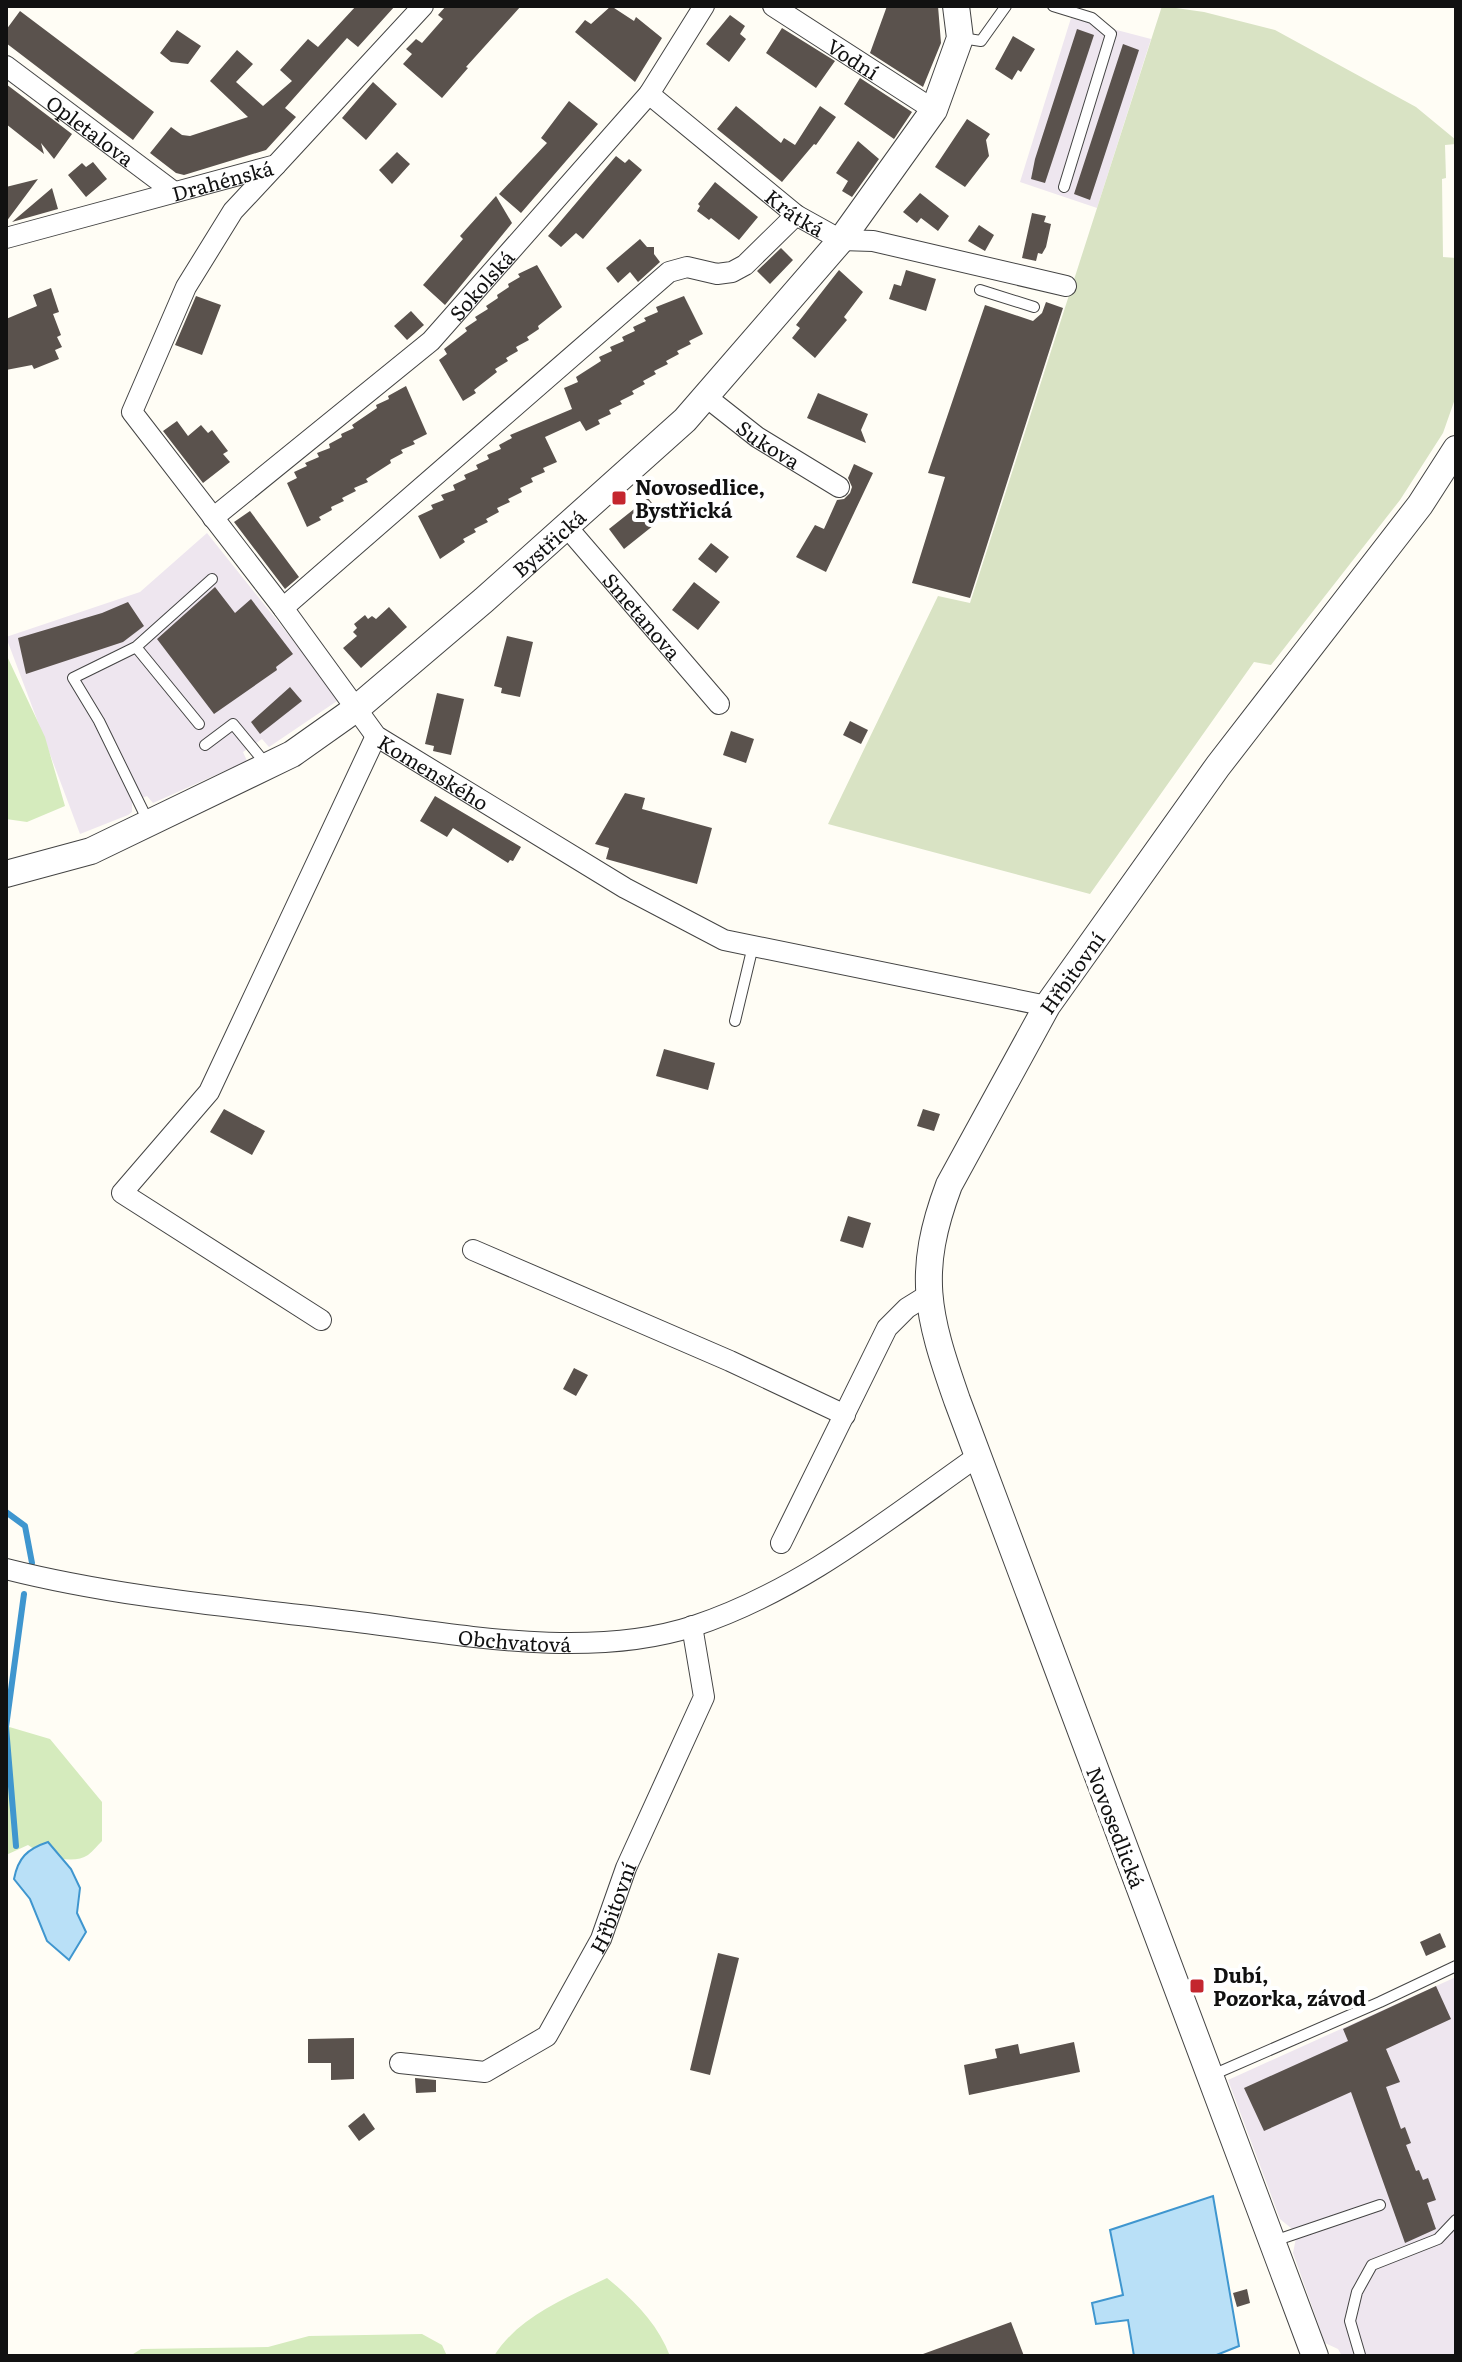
<svg xmlns="http://www.w3.org/2000/svg" width="1462" height="2362" viewBox="0 0 1462 2362" font-family="Literata,serif">
<style>
.industrial{fill:#eee6ef}
.green{fill:#d5ebbd}
.cemetery{fill:#d9e3c4}
.water{fill:#b9e0f7;stroke:#3f96cf;stroke-width:2}
.lines{fill:none;stroke-linecap:round;stroke-linejoin:round}
.stream{stroke:#3f96cf;stroke-width:6}
.building{fill:#5a524d}
.service-casing{stroke:#444;stroke-width:12}
.minor-casing{stroke:#444;stroke-width:22}
.tertiary-casing{stroke:#444;stroke-width:28}
.service{stroke:#fff;stroke-width:10}
.minor{stroke:#fff;stroke-width:20}
.tertiary{stroke:#fff;stroke-width:26}
.poi-dot{fill:#c4262e;stroke:#fff;stroke-width:3}
.labels{text-anchor:middle;dominant-baseline:central;stroke-width:8;stroke-linejoin:round;paint-order:stroke}
.street-label{font-size:20px;fill:#111;stroke:#fff}
.poi-label{font-size:20px;font-weight:bold;fill:#111;stroke:#fff;text-anchor:start}
</style>
<rect width="100%" height="100%" fill="#fffdf5"/>
<path class="industrial" d="M1071,18L1151,39L1097,208L1020,182Z
M207,533L340,699L269,747L262,739L243,752L247,761L153,803L147,796L132,802V812L128,815L80,834L6,637L140,592Z
M1456,1977V2356H1342L1338,2349L1325,2343L1293,2253L1297,2233L1280,2219L1228,2080Z"/>
<path class="green" d="M6,654L45,737L65,806L27,822L6,819Z
M6,1726L50,1739L102,1802V1841C98,1845 93,1851 88,1855C72,1866 42,1855 28,1845L6,1855Z
M607,2278C633,2299 658,2324 670,2356H494C519,2316 566,2298 607,2278Z
M422,2334L442,2345L447,2356H130L141,2349L268,2347L309,2336Z"/>
<path class="cemetery" d="M1162,6L1204,12L1275,30L1416,107L1456,140V144L1445,145L1446,178L1442,179L1443,257L1456,258V396L1443,433L1400,500L1271,665L1254,662L1090,894L828,824L938,596L970,603Z"/>
<path class="water" d="M48,1842L71,1869L80,1888L77,1913L86,1932L69,1960L47,1941L30,1899L14,1879C18,1858 27,1849 48,1842Z
M1213,2196L1239,2346L1214,2356H1134L1128,2320L1096,2324L1092,2303L1123,2295L1110,2230Z"/>
<g class="lines">
<path class="stream" d="M6,1512L25,1526L32,1563
M6,1727L24,1594
M6,1727L16,1846"/>
</g>
<path class="building" d="M356,6H395L358,47L347,38L285,108L296,117L266,150L184,175L176,173L150,153L171,127L182,135L190,136L248,117L210,81L237,50L253,64L236,82L263,106L292,81L280,70L308,39L318,47Z
M446,6H521L466,67L468,68L442,98L403,64L412,54L406,49L416,39L422,43L443,19L438,15Z
M611,6L634,21L636,17L662,38L635,82L575,32L585,20L591,24Z
M887,6H938L941,43L923,87L870,53Z
M20,11L154,112L133,140L6,43V30Z
M730,15L745,26L740,34L746,39L729,62L706,44Z
M782,28L835,61L816,88L766,53Z
M1077,29L1094,35L1045,183L1031,179L1035,159Z
M177,30L201,46L188,64L171,62L160,53Z
M1013,36L1035,49L1021,72L1018,70L1012,80L995,69Z
M1123,44L1139,50L1090,200L1074,194Z
M860,78L912,112L894,139L844,104Z
M373,82L397,104L366,140L342,118Z
M6,84L72,134L54,159L41,143L44,154L6,124Z
M569,101L598,124L521,213L499,194L547,143L541,138Z
M736,106L781,143L784,138L795,145L820,106L836,117L816,145L814,144L782,182L717,129Z
M967,119L990,134L986,140L989,156L965,187L935,167Z
M858,141L879,159L852,197L842,191L848,181L836,173Z
M397,152L410,164L392,184L379,170Z
M616,156L625,163L629,159L642,170L583,239L576,233L561,247L548,236Z
M93,162L107,179L86,197L68,175L82,163L86,167Z
M38,179L6,222V187Z
M715,182L758,217L739,240L711,218L709,220L697,211L700,206L698,204Z
M52,188L58,209L12,222Z
M920,193L949,216L938,231L921,218L917,223L903,212Z
M496,196L512,223L445,305L423,285L463,239L460,236Z
M1032,213L1046,216L1044,222L1051,224L1046,247L1042,254L1038,253L1036,261L1022,258Z
M979,225L994,235L985,251L968,241Z
M640,239L647,247H654V254L660,262L638,282L630,272L618,283L606,268Z
M781,248L793,260L770,284L757,271Z
M537,265L562,307L538,326L539,329L527,337L529,340L516,347L518,351L506,358L508,361L495,369L497,372L474,390L476,393L463,401L439,360L447,354L444,349L467,331L465,328L477,320L475,317L488,309L486,306L498,298L497,295L509,287L508,284L520,277L518,274Z
M839,270L863,292L844,317L847,320L815,358L792,338L800,328L796,325Z
M906,270L936,279L926,311L889,299L894,284L901,286Z
M51,288L59,312L53,314L61,335L57,337L62,347L55,350L59,359L34,369L32,365L6,370V319L37,306L33,295Z
M196,296L221,305L202,355L175,345Z
M684,296L703,334L689,341L691,344L677,351L679,354L666,361L668,364L654,371L656,374L643,381L645,384L632,391L634,394L620,401L622,404L609,410L611,414L598,420L600,424L586,431L580,421L545,437L557,462L543,468L545,472L531,478L533,482L520,488L522,492L508,499L510,502L497,508L499,512L486,519L488,522L474,529L476,532L463,539L465,542L440,559L418,516L433,509L431,505L444,500L441,495L455,490L453,485L466,479L464,475L478,469L476,465L489,459L487,455L501,449L499,445L512,438L510,435L572,409L564,388L578,382L576,377L601,361L599,357L612,351L610,347L624,341L622,337L635,331L633,327L646,321L644,318L658,312L656,307Z
M1046,302L1063,308L970,598L912,583L945,477L928,473L985,305L1033,321L1042,313Z
M411,311L424,325L407,340L394,326Z
M406,386L427,434L413,441L415,444L401,450L403,453L390,460L391,463L366,479L368,482L354,488L356,491L342,498L344,501L331,507L332,510L319,517L321,520L307,527L287,483L297,478L294,472L307,466L305,463L319,457L317,453L330,448L329,444L342,437L341,434L354,428L352,425L377,408L376,405L389,399L388,396Z
M818,393L868,414L861,430L866,443L807,418Z
M177,421L188,436L201,425L208,433L212,430L228,451L223,454L230,462L203,483L163,431Z
M854,464L873,473L826,572L796,557L815,525L824,529L837,500L844,499L850,493L852,487L848,478Z
M648,498L659,512L649,519L654,525L624,549L609,529Z
M250,511L299,577L285,589L234,522Z
M711,543L729,557L716,573L698,559Z
M694,582L720,602L698,630L672,610Z
M215,587L235,613L251,599L293,654L276,667L277,670L214,714L157,639Z
M128,602L144,626L123,642L26,674L18,638L102,613Z
M389,607L407,627L361,668L343,648L357,636L353,632L357,628L354,624L365,615L368,619L372,616L376,619Z
M507,636L533,642L520,697L501,693L502,688L494,686Z
M290,687L302,701L260,734L251,722Z
M437,693L464,699L451,755L433,751L434,746L425,744Z
M850,721L868,730L861,744L843,735Z
M731,731L754,739L746,763L723,755Z
M625,793L645,798L642,809L712,828L697,884L606,859L609,848L595,844Z
M435,796L521,847L513,861L510,860L508,863L453,828L447,837L420,821Z
M664,1049L715,1063L708,1090L656,1076Z
M224,1109L265,1131L252,1155L210,1132Z
M923,1109L940,1114L934,1131L917,1126Z
M848,1216L871,1223L863,1248L840,1241Z
M574,1368L588,1375L576,1396L563,1389Z
M1440,1933L1446,1947L1426,1956L1420,1942Z
M718,1953L739,1958L710,2075L690,2070Z
M1436,1986L1451,2019L1386,2049L1400,2082L1386,2087L1401,2129L1405,2127L1411,2143L1406,2145L1416,2171L1419,2170L1423,2180L1428,2178L1436,2200L1427,2203L1436,2229L1405,2243L1351,2092L1264,2131L1244,2088L1348,2041L1343,2029Z
M354,2038V2079L331,2080V2063H308V2039Z
M1074,2042L1080,2072L969,2095L964,2065L997,2058L995,2049L1018,2044L1020,2054Z
M415,2078L436,2080V2092L416,2093Z
M364,2113L375,2129L359,2141L348,2126Z
M1247,2289L1250,2303L1237,2307L1233,2293Z
M1011,2322L1024,2356H923V2354Z"/>
<g class="lines">
<defs>
<path id="service" d="M1053,6L1092,18L1111,34L1064,187
M962,38L981,41L1006,6
M980,290L1034,307
M136,647L199,724
M205,745L233,724L266,764
M148,821L99,721L73,678L136,647L212,579
M735,1021L753,946
M1210,2076L1380,2002L1456,1966
M1274,2241L1380,2205
M1360,2355L1350,2321L1357,2292L1372,2265L1438,2239L1456,2220"/>
<g id="minor">
<path id="s1" d="M773,6L934,110"/>
<path id="s2" d="M6,66L174,192"/>
<path id="s3" d="M649,94L796,215L841,240L873,241L1066,286"/>
<path id="s4" d="M276,165L233,211L186,287L132,412L283,608L376,736L625,888L724,940L1047,1006"/>
<path id="s5" d="M6,238L276,165L423,6"/>
<path id="s6" d="M705,396L757,437L839,487"/>
<path id="s7" d="M213,518L431,341L649,94L704,6"/>
<path id="s8" d="M566,526L719,704"/>
<path d="M283,608L669,272L687,267L717,274L732,272L745,265L796,215"/>
<path d="M473,1250L730,1361L845,1415"/>
<path d="M321,1320L122,1193L209,1092L376,736"/>
<path d="M781,1543L887,1328L907,1308L928,1295"/>
<path id="s9" d="M6,1569C113,1596 224,1606 334,1619C447,1632 584,1662 694,1626C800,1591 887,1520 978,1456"/>
<path id="s10" d="M400,2063L485,2072L547,2036L601,1939L626,1868L704,1697L692,1626"/>
</g>
<g id="tertiary">
<path id="s11" d="M6,874L91,851L292,754L357,708L484,600L685,420L841,240L934,110L960,38L956,6"/>
<path id="s12" d="M1315,2356L957,1400C927,1314 916,1273 949,1185L1047,1006L1218,766L1420,505L1456,449"/>
</g>
</defs>
<use href="#service" class="service-casing"/>
<use href="#minor" class="minor-casing"/>
<use href="#tertiary" class="tertiary-casing"/>
<use href="#service" class="service"/>
<use href="#minor" class="minor"/>
<use href="#tertiary" class="tertiary"/>
</g>
<g class="poi-dot">
<rect x="611" y="490" width="16" height="16" rx="4"/>
<rect x="1189" y="1978" width="16" height="16" rx="4"/>
</g>
<g class="labels">
<g class="street-label">
<text stroke="none"><textPath href="#s1" startOffset="96">Vodní</textPath></text>
<text stroke="none"><textPath href="#s2" startOffset="106">Opletalova</textPath></text>
<text stroke="none"><textPath href="#s5" startOffset="224">Drahénská</textPath></text>
<text stroke="none"><textPath href="#s3" startOffset="188">Krátká</textPath></text>
<text stroke="none"><textPath href="#s7" startOffset="356">Sokolská</textPath></text>
<text stroke="none"><textPath href="#s6" startOffset="80">Sukova</textPath></text>
<text stroke="none"><textPath href="#s11" startOffset="644">Bystřická</textPath></text>
<text stroke="none"><textPath href="#s8" startOffset="118">Smetanova</textPath></text>
<text stroke="none"><textPath href="#s4" startOffset="762">Komenského</textPath></text>
<text stroke="none"><textPath href="#s12" startOffset="1488">Hřbitovní</textPath></text>
<text stroke="none"><textPath href="#s9" startOffset="514">Obchvatová</textPath></text>
<text transform="translate(1117 1827) rotate(69)">Novosedlická</text>
<text stroke="none"><textPath href="#s10" startOffset="302">Hřbitovní</textPath></text>
</g>
<g class="poi-label">
<text x="635" y="486">Novosedlice,<tspan x="635" dy="23">Bystřická</tspan></text>
<text x="1213" y="1974">Dubí,<tspan x="1213" dy="23">Pozorka, závod</tspan></text>
</g>
</g>
<rect width="1462" height="2362" fill="none" stroke="#111111" stroke-width="16"/>
</svg>
